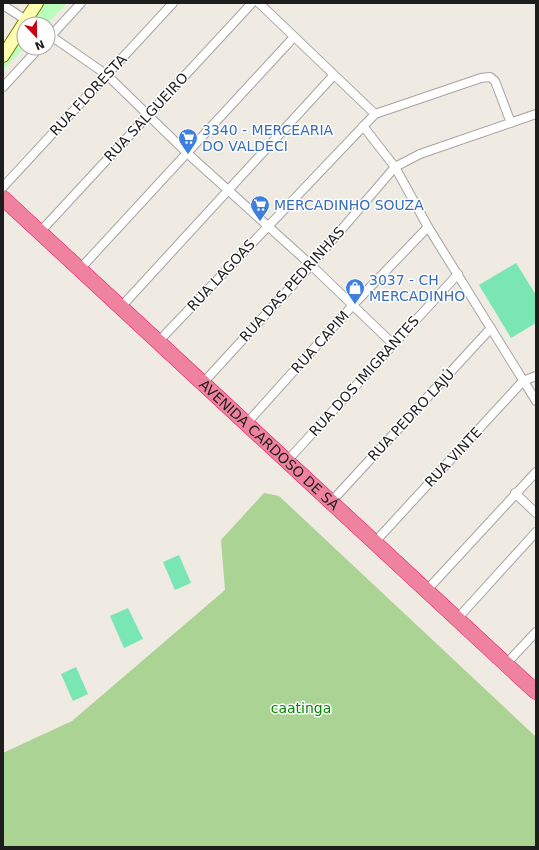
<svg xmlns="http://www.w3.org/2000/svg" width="539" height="850" viewBox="0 0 539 850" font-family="'DejaVu Sans',sans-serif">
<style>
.forest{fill:#abd393}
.park{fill:#bafebb}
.pitch{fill:#79e6b3}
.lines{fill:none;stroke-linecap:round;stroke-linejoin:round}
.street-casing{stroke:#a4a4a4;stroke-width:10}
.secondary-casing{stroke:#757900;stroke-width:14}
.highway-casing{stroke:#e8146e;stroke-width:16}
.street{stroke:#fff;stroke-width:8}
.secondary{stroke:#fffdb1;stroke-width:12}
.highway{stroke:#ee829f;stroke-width:15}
.labels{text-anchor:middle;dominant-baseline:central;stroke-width:3;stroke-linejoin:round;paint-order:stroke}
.street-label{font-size:14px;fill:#1d1d1d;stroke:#fff}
.shop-label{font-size:14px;fill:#366cbe;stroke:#fff;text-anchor:start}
.park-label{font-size:14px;fill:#028502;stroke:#fff}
</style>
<rect width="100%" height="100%" fill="#efeae2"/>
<path class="forest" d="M264,493L279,496L536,737V847H3V753L72,721L225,590L221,540Z"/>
<path class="park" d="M41,3H67L47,24H27Z
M24,28V48L3,70V59Z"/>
<path class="pitch" d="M516,263L536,295V323L511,338L479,285Z
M179,555L191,583L175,590L163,562Z
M128,608L143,639L124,648L110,616Z
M76,667L88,694L73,701L61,674Z"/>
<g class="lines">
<defs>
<path id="street" d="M259,3L375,114
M3,5L26,20
M51,36L107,75L187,153L311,265L393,344
M48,39L81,3
M3,87L39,48
M363,126L395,167L428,227L536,401
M3,187L173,3
M40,232L252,3
M80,269L294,37
M121,307L333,76
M158,342L375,114L481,78L490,77L495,81L511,123
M203,383L311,265L395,167L420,154L536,114
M247,423L353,305L428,227
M287,461L458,274
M515,493L536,513
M331,502L491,328
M374,543L523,381L536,376
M427,590L536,472
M457,619L536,532
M506,664L536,632"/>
<path id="secondary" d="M3,56L37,3"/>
<g id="highway">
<path id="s1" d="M3,198L536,692"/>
</g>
</defs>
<use href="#street" class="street-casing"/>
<use href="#secondary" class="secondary-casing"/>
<use href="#highway" class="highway-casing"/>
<use href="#street" class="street"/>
<use href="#secondary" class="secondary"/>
<use href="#highway" class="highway"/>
</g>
<defs>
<symbol id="supermarket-pin" viewBox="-11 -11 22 30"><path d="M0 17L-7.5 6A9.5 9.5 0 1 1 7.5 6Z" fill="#3f7fe0" stroke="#fff"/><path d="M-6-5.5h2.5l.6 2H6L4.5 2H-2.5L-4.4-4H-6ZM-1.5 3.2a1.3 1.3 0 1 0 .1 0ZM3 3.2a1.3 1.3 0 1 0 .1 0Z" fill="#fff"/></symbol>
<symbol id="shop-pin" viewBox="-11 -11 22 30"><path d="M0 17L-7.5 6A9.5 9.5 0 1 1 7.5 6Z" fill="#3f7fe0" stroke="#fff"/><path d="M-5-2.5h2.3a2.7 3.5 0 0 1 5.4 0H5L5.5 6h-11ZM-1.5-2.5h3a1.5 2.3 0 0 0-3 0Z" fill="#fff"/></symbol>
</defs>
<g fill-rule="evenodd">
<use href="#supermarket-pin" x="177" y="127" width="22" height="30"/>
<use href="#supermarket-pin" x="249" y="194" width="22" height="30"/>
<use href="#shop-pin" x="344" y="277" width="22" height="30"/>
</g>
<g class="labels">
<g class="street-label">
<text transform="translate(88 95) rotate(-47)">RUA FLORESTA</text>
<text transform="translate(146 117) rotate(-47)">RUA SALGUEIRO</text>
<text transform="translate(221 275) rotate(-47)">RUA LAGOAS</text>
<text transform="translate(292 284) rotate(-48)">RUA DAS PEDRINHAS</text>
<text transform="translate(320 342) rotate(-48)">RUA CAPIM</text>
<text transform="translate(364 376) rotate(-48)">RUA DOS IMIGRANTES</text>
<text transform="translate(411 415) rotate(-47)">RUA PEDRO LAJÚ</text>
<text stroke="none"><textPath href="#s1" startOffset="363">AVENIDA CARDOSO DE SÁ</textPath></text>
<text transform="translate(453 457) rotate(-47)">RUA VINTE</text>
</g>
<g class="shop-label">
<text x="202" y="130">3340 - MERCEARIA<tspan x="202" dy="16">DO VALDECI</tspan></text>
<text x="274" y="205">MERCADINHO SOUZA</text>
<text x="369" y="280">3037 - CH<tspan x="369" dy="16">MERCADINHO</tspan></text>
</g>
<g class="park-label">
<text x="301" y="708">caatinga</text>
</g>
</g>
<rect width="539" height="850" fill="none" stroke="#1d1d1d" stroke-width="8"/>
<g transform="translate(36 36) rotate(158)"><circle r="19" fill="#ffffff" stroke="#a5a5a5"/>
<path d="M0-3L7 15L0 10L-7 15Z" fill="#cb0010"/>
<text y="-6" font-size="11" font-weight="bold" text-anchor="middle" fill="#1d1d1d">N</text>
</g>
</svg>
